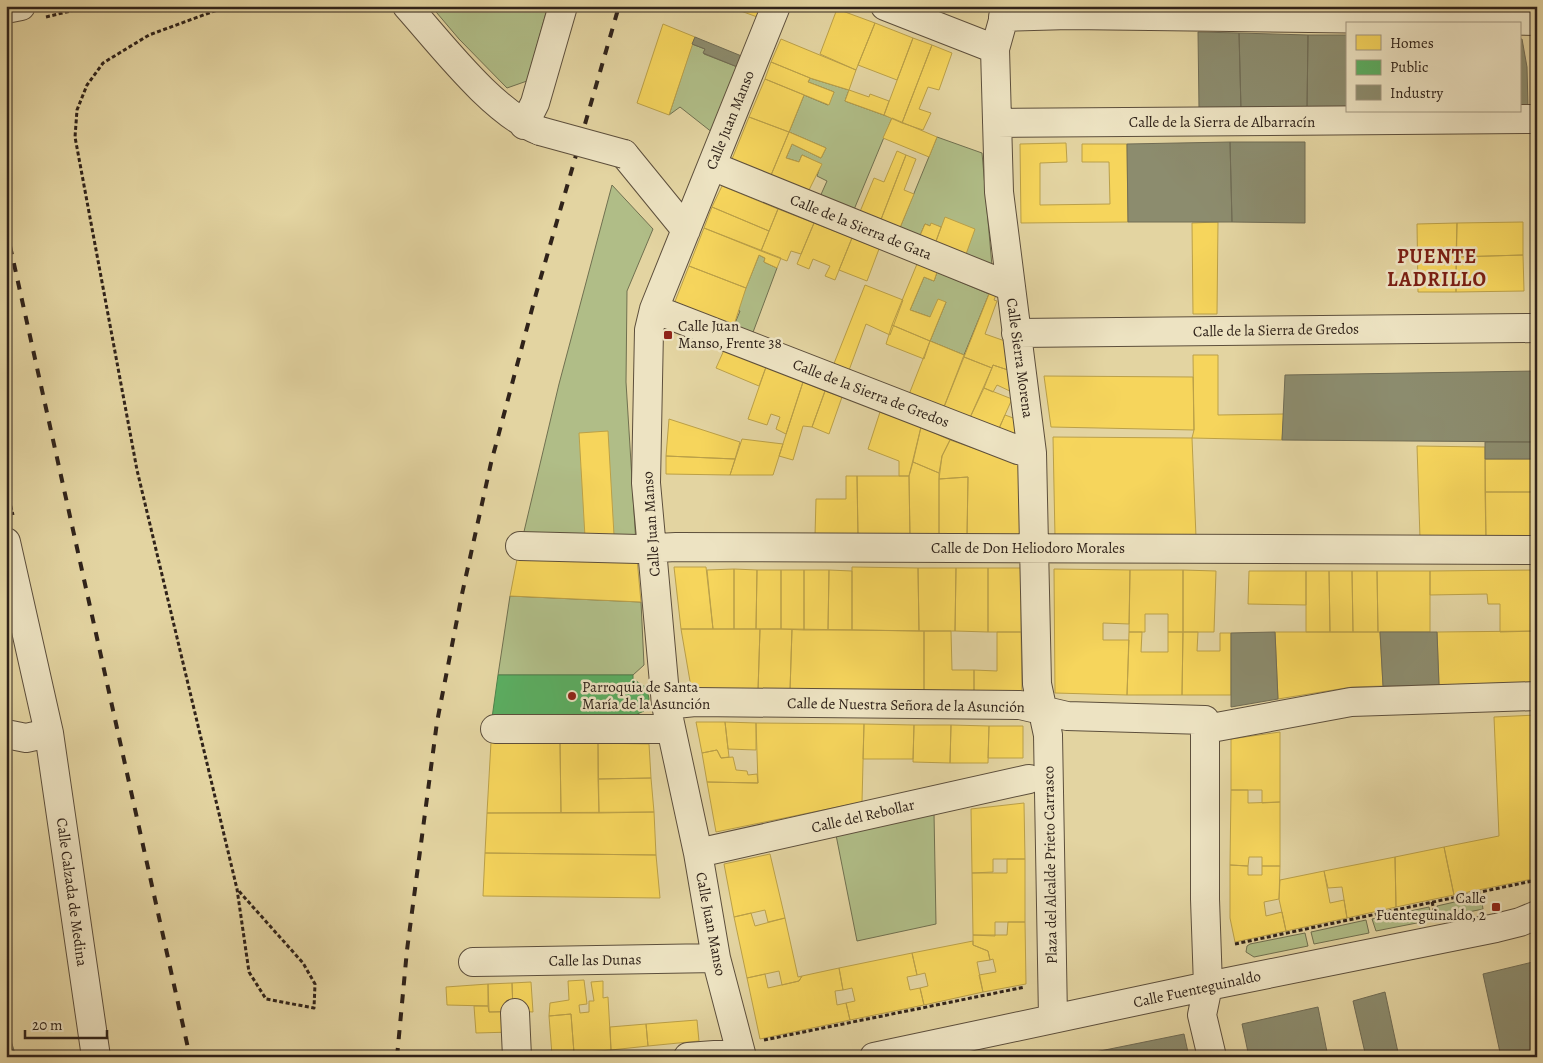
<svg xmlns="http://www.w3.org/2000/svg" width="1543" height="1063" viewBox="0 0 1543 1063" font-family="Alegreya,serif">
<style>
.green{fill:#b0bd87;stroke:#707050}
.homes{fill:#f6d55c;stroke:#bba048}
.public{fill:#5aae61;stroke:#4d844c}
.industry{fill:#8c8c6e;stroke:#706c55}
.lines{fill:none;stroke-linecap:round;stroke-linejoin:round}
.street-casing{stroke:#5d4f3c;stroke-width:30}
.path{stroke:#30231a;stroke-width:3;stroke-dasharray:4 2.5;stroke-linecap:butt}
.street{stroke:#ede3c2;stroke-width:28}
.rail{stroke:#30231a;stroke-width:4;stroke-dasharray:9 9;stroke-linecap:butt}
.street-bridge-casing{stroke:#5d4f3c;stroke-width:30;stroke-linecap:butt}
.street-bridge{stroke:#ede3c2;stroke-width:28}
.poi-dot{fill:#8f2418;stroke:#ede3c2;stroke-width:2}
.labels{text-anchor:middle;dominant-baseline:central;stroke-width:5;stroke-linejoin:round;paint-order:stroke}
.street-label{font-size:15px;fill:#30231a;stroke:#ede3c2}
.poi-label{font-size:15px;fill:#30231a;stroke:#ede3c2;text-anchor:start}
.district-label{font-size:20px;font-weight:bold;letter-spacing:1px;fill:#7a1f14;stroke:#ede3c2}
</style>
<rect width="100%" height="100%" fill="#e3d4a1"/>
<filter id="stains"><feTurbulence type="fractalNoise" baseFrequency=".004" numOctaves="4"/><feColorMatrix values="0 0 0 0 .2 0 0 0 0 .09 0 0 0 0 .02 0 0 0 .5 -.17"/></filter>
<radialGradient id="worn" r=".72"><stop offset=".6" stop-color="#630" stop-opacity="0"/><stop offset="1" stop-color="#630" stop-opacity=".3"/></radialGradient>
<path class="green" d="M431,6H548L527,81L507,88L459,39Z
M692,44L705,49L704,54L740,68L713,133L680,107L669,115Z
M810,78L849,90L845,101L892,118L853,212L819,199L827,181L817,176L821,164L802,155L799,162L786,158L792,144L821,158L826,148L789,132L804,95L828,105L834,92L808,82Z
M937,137L982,153L992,266L965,257L941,227L931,224L930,226L925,224L919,238L899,230Z
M612,185L653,229L627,291L626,382L636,544L522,540L559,384Z
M759,255L765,258L764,262L777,268L752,335L733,328L740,311L737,310Z
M937,272L989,294L964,355L930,341L946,302L930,317L910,310L924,277L934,281Z
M510,596L641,602L644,665L633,675H498Z
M934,813L936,924L857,941L836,835Z
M1481,896L1483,909L1440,918L1437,906Z
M1429,907L1432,920L1376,931L1372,919Z
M1366,920L1369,933L1314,944L1311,932Z
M1305,933L1308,946L1254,957L1246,952L1247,946L1250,944Z"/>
<path class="homes" d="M727,6H764L760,18Z
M837,9L875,23L856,70L820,54Z
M875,23L913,38L897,80L858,65Z
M663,24L695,37L669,115L637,103Z
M913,38L932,45L902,123L884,115Z
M781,39L856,70L849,90L810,78L771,62Z
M932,45L952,53L939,90L928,87L919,109L931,113L923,130L902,123Z
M771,62L810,78L808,82L834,92L829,105L765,79Z
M765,79L804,95L789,132L749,117Z
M849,90L869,97L870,94L889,101L884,115L845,101Z
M749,117L789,132L769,180L730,164Z
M892,118L937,137L929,157L883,138Z
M789,132L826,148L821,158L792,144L786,158L799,162L802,155L822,164L807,194L769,180Z
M1066,143L1067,162L1040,163V205L1110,204L1109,162H1082V144H1127L1128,222L1021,223L1020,144Z
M897,151L906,155L880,222L859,214L874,178L884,182Z
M906,155L916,159L904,190L914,194L899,230L880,222Z
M722,186L778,209L769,231L712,207Z
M712,207L769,231L761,251L704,228Z
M778,209L814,223L801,254L791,251L787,261L761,251Z
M945,217L975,229L965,257L935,244Z
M1218,222L1217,314H1193L1192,223Z
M1523,222V255L1456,257L1457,223Z
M814,223L852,238L835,280L825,276L830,266L813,259L809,269L797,264Z
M931,223L941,227L935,244L919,238L925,224L930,226Z
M1457,223L1456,292H1418L1417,224Z
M704,228L781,258L777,268L764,262L765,258L759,255L746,288L689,266Z
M852,238L879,249L867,281L839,270Z
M1523,255L1524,291L1456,292V257Z
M917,264L937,272L934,281L924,277L910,310L930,317L938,299L946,302L930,341L892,325Z
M689,266L746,288L733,328L674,304Z
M865,285L903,300L890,335L866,324L848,373L833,366Z
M989,294L996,295L994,300L997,301L985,334L1005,341L1008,370L993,365L992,368L964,357Z
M892,325L930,341L924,359L886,344Z
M930,341L964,355L942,412L908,397Z
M724,350L766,367L759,386L716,368Z
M1193,355H1218V415L1284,414L1282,440L1192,438L1194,430Z
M964,357L992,368L968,422L942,412Z
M993,365L1008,370L1012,392L997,385L993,392L984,388Z
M766,367L803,382L786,434L776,429L780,417L771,414L767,425L748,419Z
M1044,376L1193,377L1194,430L1051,427Z
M803,382L825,391L812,427L803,426L793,460L779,456Z
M984,388L1012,399L997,433L968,422Z
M825,391L842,397L829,434L812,427Z
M880,412L921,427L909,476H899V461L868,449Z
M1005,415L1016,419L1018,441L997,433Z
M669,419L740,442L735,459L666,456Z
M921,427L950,440L942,456L939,473L913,462Z
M608,431L614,535L585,537L579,433Z
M1053,437L1192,438L1196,537H1055Z
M742,439L783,444L773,475H730Z
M950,440L1019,464L1020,538L967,537L968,477L939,479L942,456Z
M1417,446L1485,447L1486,539L1420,538Z
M666,456L735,459L730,475L666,474Z
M1485,459H1537V492H1485Z
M913,462L939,473V537H910L909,476Z
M846,476H857L858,536H815L816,499H846Z
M857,476H909L910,537L858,536Z
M968,477L967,537H939V479Z
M1485,492H1537V539H1486Z
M518,554L637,559L641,602L510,596Z
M674,567H706L713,629H681Z
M852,567L918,568L919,631L852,630Z
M918,568H956L955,631H919Z
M956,568H988V632L955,631Z
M988,568H1021V632H988Z
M734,569L757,570L756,629H734Z
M734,569V629H713L707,570Z
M1054,569L1130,570L1129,624L1103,623V640H1129L1127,695L1055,693Z
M757,570H781V629H756Z
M781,570H804V630L781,629Z
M804,570H829L828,630H804Z
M829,570L852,571V630H828Z
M1130,570H1183V632H1168V614H1145V632H1129Z
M1183,570L1216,571L1214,632H1183Z
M1537,570V631L1500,632V604H1488L1487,594L1430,595V571Z
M1249,571H1306V605L1248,604Z
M1306,571H1329L1330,632H1306Z
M1329,571H1352L1353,632H1330Z
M1352,571H1377L1378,632H1353Z
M1377,571H1430V632H1378Z
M681,629H760L758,691L710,690L691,687Z
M760,629H792L790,691H758Z
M792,629L924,631V692L790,691Z
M924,631H951L952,670H974V693L924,692Z
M1537,631V682L1439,685L1437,632Z
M997,632H1021L1022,694L974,693V670L997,671Z
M1129,632H1142L1141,652H1168V632H1183L1182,695H1127Z
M1183,632H1198L1197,651H1220V633H1231V695H1182Z
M1275,632H1380L1383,686L1352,687L1278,699Z
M1537,715V878L1454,895L1444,847L1499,836L1494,717Z
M696,722H725L729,757L721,758L717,750L702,753Z
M725,722L756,723V750L728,749Z
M756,723L864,724L862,802L716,832L707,782L758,783Z
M864,724L914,725L913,759H863Z
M914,725H951L950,763L913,762Z
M951,725L989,726L988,763H950Z
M989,726H1023V758H988Z
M1280,732V802L1262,803V790H1231V739Z
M491,742L560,743L561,813H487Z
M560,743H598L599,813H561Z
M598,743L649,744L651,778L598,779Z
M717,750L721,758L733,757L736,770L747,771L748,775L757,774L758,783L707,782L702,753Z
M651,778L654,812L599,813L598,779Z
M1231,790H1248V803L1280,802V866H1262V857H1249L1248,866L1230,865Z
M1024,803L1025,859H993V872L972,873L971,809Z
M654,812L656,855L485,853L487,813Z
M1444,847L1454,895L1396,907L1395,857Z
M485,853L656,855L660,898L483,896Z
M770,854L785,918L768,922L765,910L734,917L724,864Z
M1395,857L1396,907L1347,918L1342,887L1328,888L1324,871Z
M1007,859H1025V922H995V936L973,935L972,873H1007Z
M1230,865L1248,866V875H1262V866H1280L1279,899L1264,902L1266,916L1282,912L1286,931L1235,942L1230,918Z
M1324,871L1330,903L1344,900L1347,918L1286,931L1279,899L1280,880Z
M751,913L755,926L785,918L798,977L802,976L799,981L782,985L779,971L747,978L734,917Z
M1008,922H1025L1026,984L983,992L979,975L996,972L993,959L990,960L988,951L973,945V935H1007Z
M973,941V945L988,951L990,960L977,962L983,992L924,1005L920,988L928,986L925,973L917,975L912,953Z
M912,953L917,975L907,977L910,990L920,988L924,1005L850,1020L846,1003L855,1001L852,988L843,990L839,968Z
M839,968L843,990L835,991L837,1005L846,1003L850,1020L760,1039L747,978L765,974L768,988L799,981L802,976Z
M584,980L587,1004L579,1005L580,1013L589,1012V1001H594L591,982L603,981V998L608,997L611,1050L574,1053L571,1014L549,1016L550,1003L569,1000L568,981Z
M531,982L533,1012L513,1011L512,983Z
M512,983L513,1011L489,1012L488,984Z
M488,984V1006L447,1005L446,987Z
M474,1006H488L489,1012H511L513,1032L476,1033Z
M571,1014L574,1053L552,1055L549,1016Z
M697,1020L699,1041L648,1046L646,1024Z
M646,1024L648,1046L611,1050L610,1027Z"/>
<path class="public" d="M498,675H633V679L647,688L649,699L644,711L633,716L492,718Z"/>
<path class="industry" d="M1198,32L1239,33L1241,110L1199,109Z
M1239,33L1308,35L1307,109L1241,110Z
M1308,35H1347V109H1307Z
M695,37L744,57L740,68L703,53L705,49L692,44Z
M1519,39H1522L1527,67L1528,108H1519Z
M1230,142H1305V223L1232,222Z
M1230,142L1232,222H1128L1127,144Z
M1537,371V442L1282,440L1285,375Z
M1485,442H1537V459H1485Z
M1275,632L1278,699L1231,707V633Z
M1380,632H1437L1439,685L1383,686Z
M1537,961V1057H1501L1483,974Z
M1385,992L1399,1057H1366L1353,1001Z
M1318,1007L1328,1057H1249L1242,1024Z
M6,1024L16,1057H6Z
M1184,1034L1189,1057H1096L1095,1052Z"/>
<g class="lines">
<defs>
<path id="street" d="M407,6C441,44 494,114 540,131
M885,6L995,49
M1007,6L995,49L999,192L1032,453L1037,684L1048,735L1053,1018
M6,9L21,6
M1003,17L1069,15L1537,21
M997,123L1537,119
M524,125L535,103L563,6
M624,154L686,230
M712,166L1011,287
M654,309L1018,450L1032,453
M1016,333L1537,328
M6,542L49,733L96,1057
M520,546L638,549L676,547L1537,550
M666,705L695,702L1020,705L1067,716L1205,720V899L1208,986L1202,1015L1212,1057
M495,729H671
M1206,729L1351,702L1537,696
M6,734L26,738L49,733
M698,853L1029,779
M473,962L716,958
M515,1013L517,1057
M688,1057L741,1053
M742,1057L716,958L698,853L666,705L646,483L649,330L654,309L776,6
M874,1057L1208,986L1496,928L1520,922L1537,915"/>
</defs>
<use href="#street" class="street-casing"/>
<path class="path" d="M228,6L149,35L103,63L87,85L77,110L75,137L137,470L237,889L249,972L266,999L314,1008L315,984L303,963L237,889
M46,17L91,6
M6,487L13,515
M1432,902L1435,914
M1235,944L1537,880
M764,1040L1025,987"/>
<use href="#street" class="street"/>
<path class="rail" d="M6,228L190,1057
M397,1057L407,950L437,722L462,594L491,463L536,294L619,6"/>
<defs>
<path id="street-bridge" d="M540,131L624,154"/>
</defs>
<use href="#street-bridge" class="street-bridge-casing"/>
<use href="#street-bridge" class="street-bridge"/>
</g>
<g class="poi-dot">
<rect x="663" y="330" width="10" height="10" rx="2.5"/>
<circle cx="572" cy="696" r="5"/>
<rect x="1491" y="902" width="10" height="10" rx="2.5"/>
</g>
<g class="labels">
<g class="street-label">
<text transform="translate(730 120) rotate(-68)">Calle Juan Manso</text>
<text x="1222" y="122">Calle de la Sierra de Albarracín</text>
<text transform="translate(861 227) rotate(22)">Calle de la Sierra de Gata</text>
<text transform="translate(1276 330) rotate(-1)">Calle de la Sierra de Gredos</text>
<text transform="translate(1020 358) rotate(82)">Calle Sierra Morena</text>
<text transform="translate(871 393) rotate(21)">Calle de la Sierra de Gredos</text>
<text transform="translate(651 524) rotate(-94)">Calle Juan Manso</text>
<text x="1028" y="548">Calle de Don Heliodoro Morales</text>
<text transform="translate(906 705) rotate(1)">Calle de Nuestra Señora de la Asunción</text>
<text transform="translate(863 816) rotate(-13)">Calle del Rebollar</text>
<text transform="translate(1050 865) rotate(-91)">Plaza del Alcalde Prieto Carrasco</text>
<text transform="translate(72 892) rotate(82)">Calle Calzada de Medina</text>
<text transform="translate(711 924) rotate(79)">Calle Juan Manso</text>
<text transform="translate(595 960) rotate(-1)">Calle las Dunas</text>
<text transform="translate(1197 989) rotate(-12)">Calle Fuenteguinaldo</text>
</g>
<g class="poi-label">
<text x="678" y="326">Calle Juan<tspan x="678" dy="17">Manso, Frente 38</tspan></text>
<text x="582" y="687">Parroquia de Santa<tspan x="582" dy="17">María de la Asunción</tspan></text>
<text x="1486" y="898" text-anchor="end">Calle<tspan x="1486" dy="17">Fuenteguinaldo, 2</tspan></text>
</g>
<g class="district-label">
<text x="1437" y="256">PUENTE<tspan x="1437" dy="23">LADRILLO</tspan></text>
</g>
</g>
<rect width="1543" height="1063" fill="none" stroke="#e3d4a1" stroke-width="25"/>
<rect x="8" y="8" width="1528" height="1048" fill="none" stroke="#30231a" stroke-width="2.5"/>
<rect x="12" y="12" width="1518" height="1038" fill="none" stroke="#30231a"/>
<rect x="1346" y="22" width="175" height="90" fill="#ede3c2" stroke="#a1967f"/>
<rect x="1356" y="35" width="25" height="15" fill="#f6d55c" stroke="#a1967f"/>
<text x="1390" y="48" font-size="15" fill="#30231a">Homes</text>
<rect x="1356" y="60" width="25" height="15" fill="#5aae61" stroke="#a1967f"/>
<text x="1390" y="72" font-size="15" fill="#30231a">Public</text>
<rect x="1356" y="85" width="25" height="15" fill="#8c8c6e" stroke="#a1967f"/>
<text x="1390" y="98" font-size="15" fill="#30231a">Industry</text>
<path d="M25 1030v8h82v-8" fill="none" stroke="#30231a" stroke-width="2.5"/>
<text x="32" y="1030" font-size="15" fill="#30231a" stroke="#ede3c2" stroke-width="4" paint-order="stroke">20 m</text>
<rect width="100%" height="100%" filter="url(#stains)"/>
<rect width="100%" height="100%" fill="url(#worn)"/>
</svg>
